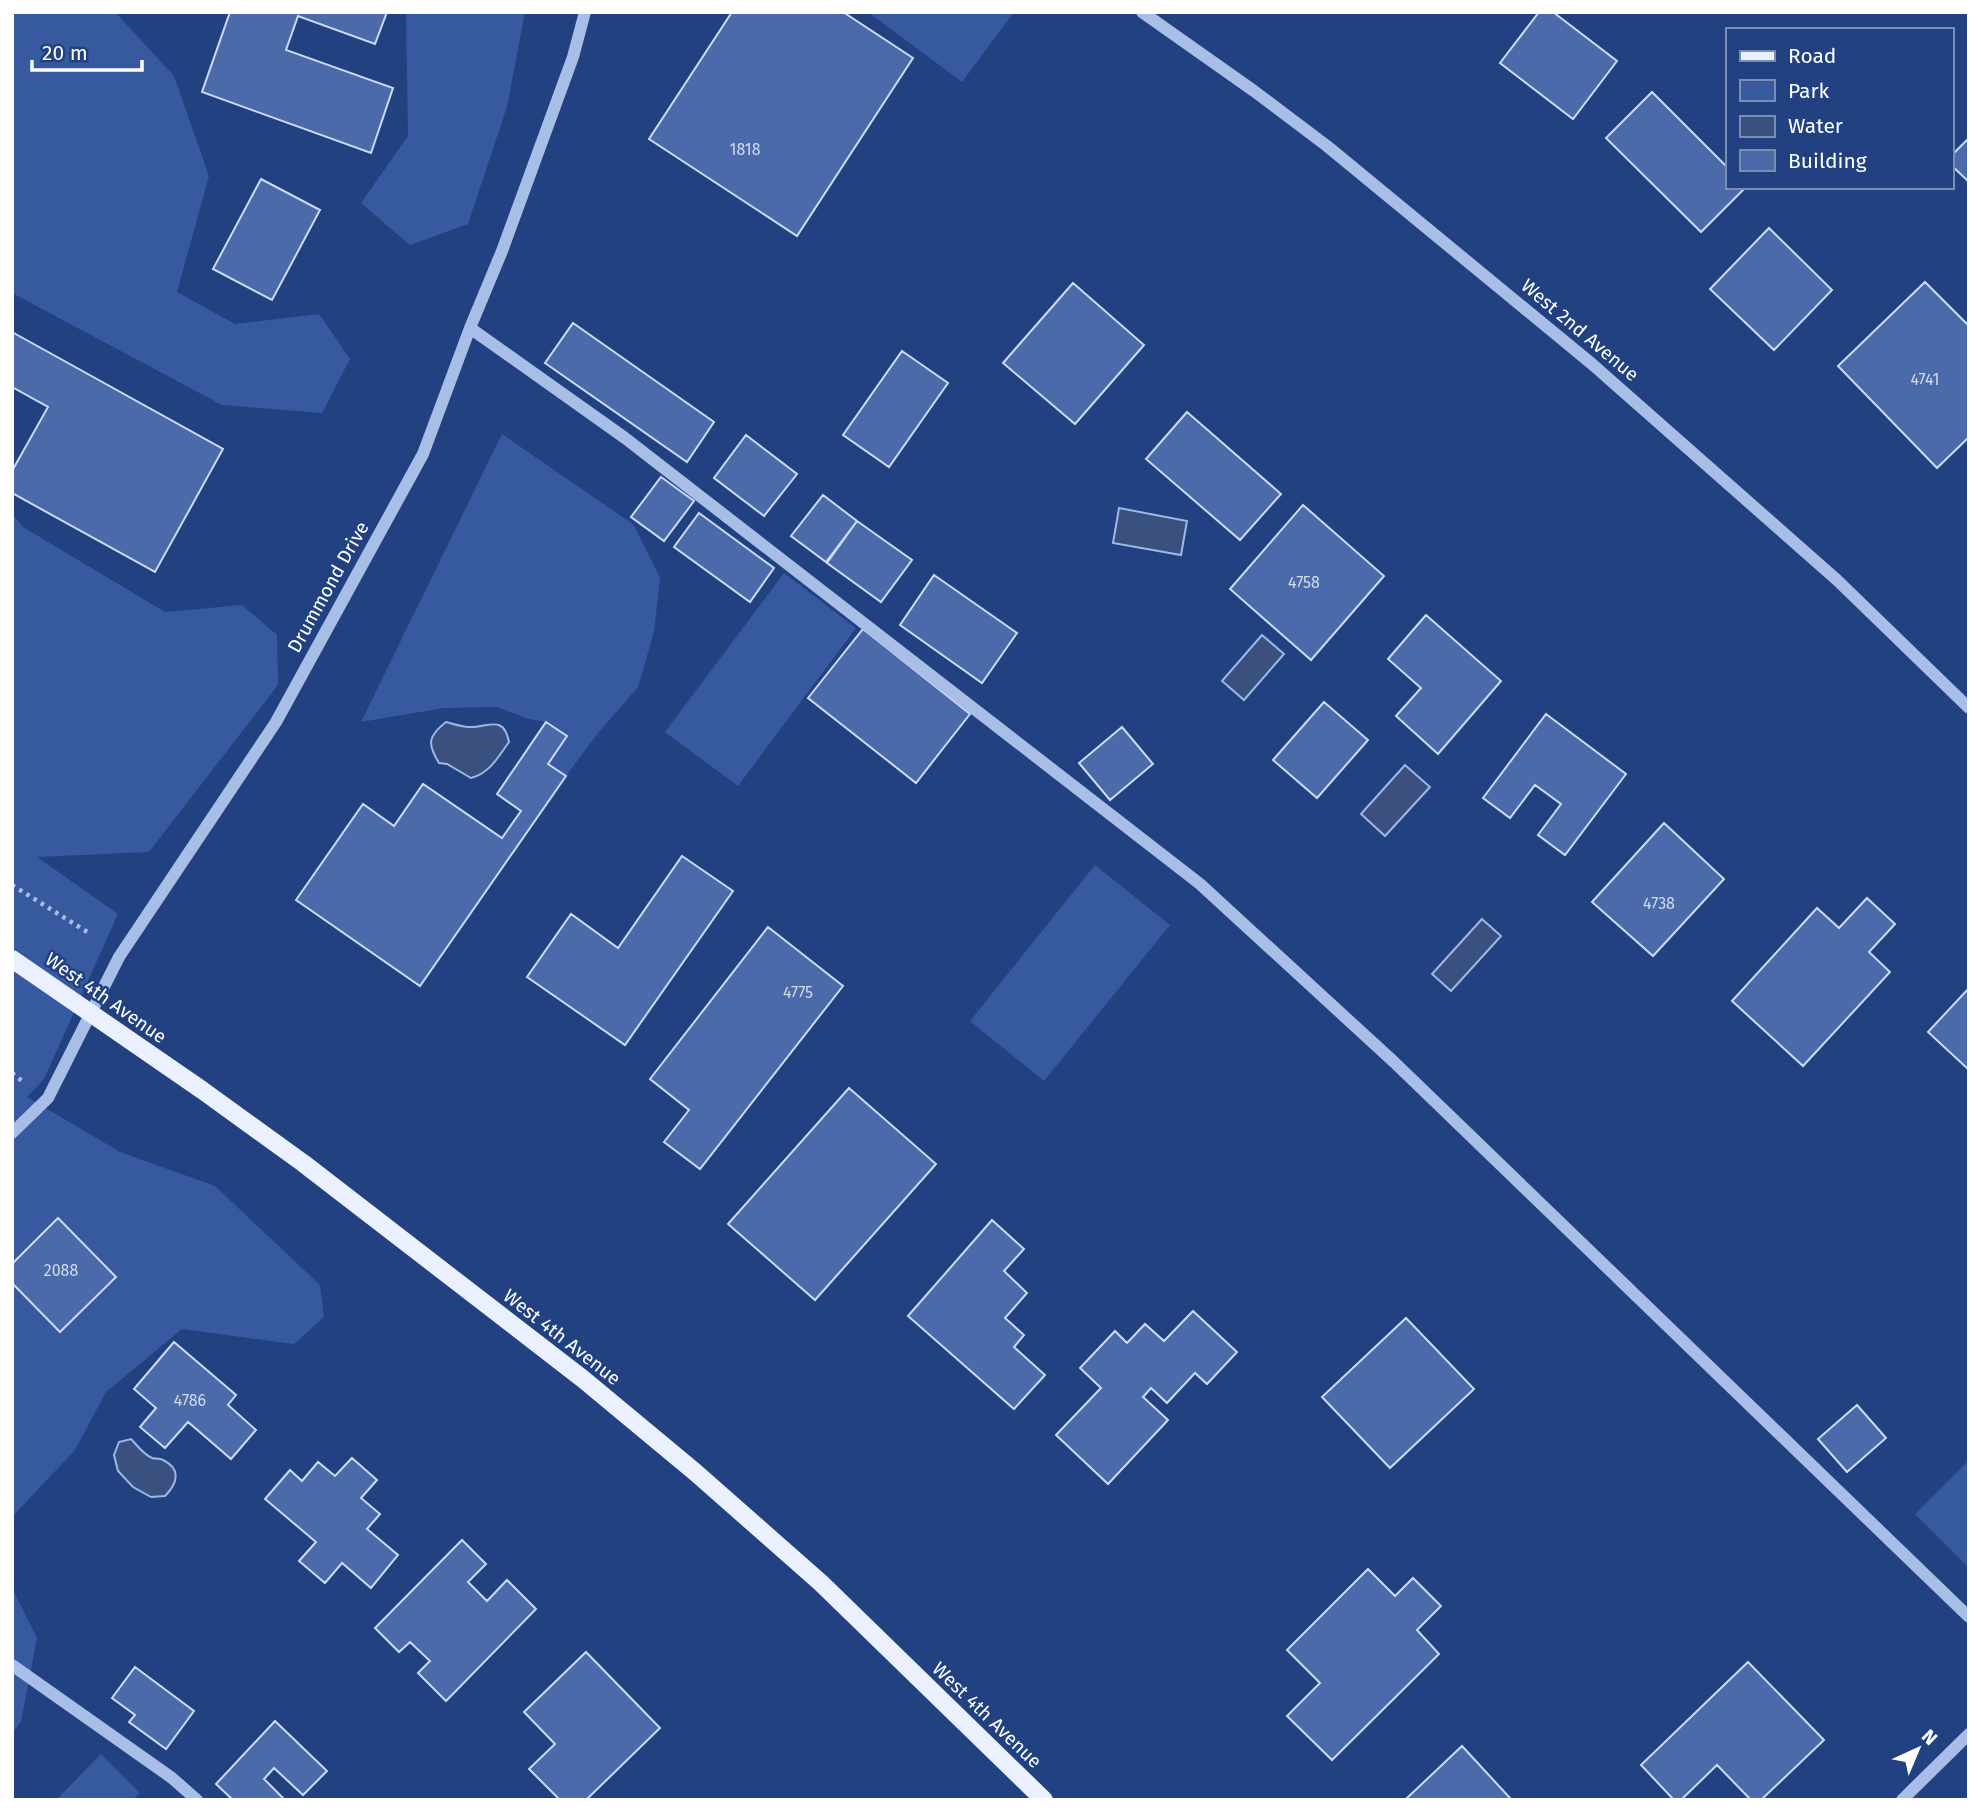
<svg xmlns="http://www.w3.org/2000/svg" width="1981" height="1812" viewBox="0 0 1981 1812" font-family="'Fira Sans',sans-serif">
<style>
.green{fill:#36599f}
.water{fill:#3a517f;stroke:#9cb7e8;stroke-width:2}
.building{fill:#4b6aaa;stroke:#ccdaf6;stroke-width:2}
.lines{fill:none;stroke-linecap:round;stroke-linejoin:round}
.path{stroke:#a8bee7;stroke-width:4.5;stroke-dasharray:3.5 5;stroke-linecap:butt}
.minor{stroke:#a8bee7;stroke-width:12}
.major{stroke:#eaf0fd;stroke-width:18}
.labels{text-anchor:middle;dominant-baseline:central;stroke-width:5;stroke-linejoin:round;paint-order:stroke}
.number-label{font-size:16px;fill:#d2daea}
.street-label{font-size:19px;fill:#fff;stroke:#224181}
</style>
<rect width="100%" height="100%" fill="#224181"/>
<path class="green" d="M12,12H115L174,76L209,176L177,292L235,324L319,314L350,359L322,413L222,405L12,293Z
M406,12H525L507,107L468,224L410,245L361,203L408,136Z
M868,12H1014L962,82Z
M502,434L634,525L660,578L654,632L638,687L598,733L566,776L548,764L567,736L546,722L529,719L497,707L444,708L361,722Z
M12,514L23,527L165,612L242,605L277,635L278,685L149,852L37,857L118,914L44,1079L27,1097L120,1152L215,1186L320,1285L324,1317L294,1344L182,1329L106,1392L75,1450L12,1517Z
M784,573L856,628L738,786L665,732Z
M1095,865L1170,925L1044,1081L970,1021Z
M1969,1460V1568L1915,1514Z
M12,1588L37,1638L21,1722L12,1733Z
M101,1754L140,1793L133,1800H56Z"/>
<path class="water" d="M1119,508L1187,521L1181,555L1113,543Z
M1262,635L1284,654L1244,700L1222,681Z
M446,722C454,724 465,728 474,727C492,725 504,717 509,742C498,757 490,773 471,778L447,764L439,763C427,744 428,736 446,722Z
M1405,765L1430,787L1385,836L1361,814Z
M1482,919L1501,936L1451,991L1432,974Z
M131,1439C137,1445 143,1454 152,1458C155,1459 160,1458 163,1460C182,1469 177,1484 165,1496L151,1497L133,1487L118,1471L114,1455L119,1442Z"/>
<path class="building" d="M230,12H387L375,44L298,16L286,50L393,88L371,153L202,92Z
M732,12H843L913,58L797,236L649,139Z
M1539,12H1553L1617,61L1573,119L1500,63Z
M1652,92L1727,167V187H1746L1701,232L1606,138Z
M1969,138V182L1951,165V156Z
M261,179L320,210L272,300L213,269Z
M1769,228L1832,290L1774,350L1710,289Z
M1925,282L1969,326V437L1937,468L1838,366Z
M1073,283L1144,345L1075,424L1003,363Z
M573,323L714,422L687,462L545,363Z
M12,332L223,449L155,572L12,493V471L48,407L12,387Z
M902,351L948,383L889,467L843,435Z
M1187,412L1281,494L1240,540L1146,459Z
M746,435L797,474L764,516L714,478Z
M661,477L694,501L664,541L631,517Z
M823,495L857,521L826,562L791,536Z
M1303,505L1384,576L1311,660L1230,589Z
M699,513L774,568L750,602L674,547Z
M857,521L912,560L881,602L827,563Z
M934,575L1017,633L982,683L900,625Z
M1426,615L1501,681L1438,754L1396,716L1421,688L1388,659Z
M863,629L970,714L916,783L808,698Z
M1324,702L1368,740L1317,798L1273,760Z
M1546,714L1626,774L1565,855L1538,835L1561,804L1535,785L1510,818L1483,798Z
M546,722L567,736L548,764L566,776L420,986L296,900L363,804L394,826L423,784L502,838L521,811L497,794Z
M1122,727L1153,764L1110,800L1079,763Z
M1664,823L1724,879L1653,956L1592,902Z
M682,856L733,891L625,1045L527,977L571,914L618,948Z
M1867,898L1895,924L1869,952L1890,972L1803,1066L1732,1001L1817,908L1839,928Z
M768,927L843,986L700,1169L664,1142L689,1110L650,1079Z
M1969,988V1070L1928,1032Z
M849,1088L936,1164L815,1300L728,1224Z
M58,1218L116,1277L60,1332L12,1283V1264Z
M992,1220L1024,1249L1004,1271L1027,1293L1005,1318L1024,1335L1014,1347L1045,1375L1014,1409L908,1316Z
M1193,1311L1237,1352L1207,1384L1195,1373L1167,1403L1151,1388L1143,1397L1168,1420L1108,1484L1056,1435L1101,1388L1080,1368L1115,1331L1127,1343L1145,1324L1164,1341Z
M1406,1318L1474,1389L1390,1468L1322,1397Z
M174,1342L236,1395L228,1405L256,1430L231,1459L188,1422L165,1448L140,1427L156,1408L134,1389Z
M1857,1405L1886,1438L1847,1472L1818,1439Z
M352,1458L377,1480L361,1498L380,1514L367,1529L398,1555L371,1588L342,1563L325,1583L299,1561L316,1542L265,1499L290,1470L302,1481L318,1462L335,1476Z
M462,1540L486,1564L468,1582L487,1601L507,1580L536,1609L446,1701L418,1673L430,1661L410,1642L399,1652L375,1628Z
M1368,1569L1395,1596L1413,1578L1441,1606L1417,1630L1439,1654L1332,1760L1287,1716L1320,1683L1287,1650Z
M586,1652L660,1728L586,1800H560L529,1769L555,1744L524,1712Z
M1748,1662L1824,1740L1761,1800H1751L1717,1765L1681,1800H1674L1641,1765Z
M135,1667L194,1711L166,1749L129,1722L135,1715L112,1698Z
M275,1721L327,1771L303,1795L274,1768L264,1779L285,1800H233L216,1784Z
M1462,1746L1510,1798L1508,1800H1409L1407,1798Z"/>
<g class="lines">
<path class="path" d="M12,885L89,933
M12,1073L22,1081"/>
<path class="minor" d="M1142,12L1254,91L1327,146L1592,364L1837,580L1969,708
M470,328L625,438L1200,884L1394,1062L1969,1617
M12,1133L48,1098L119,957L276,722L423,454L470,328L502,251L573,57L585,12
M12,1665L172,1778L197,1800
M1902,1800L1969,1734"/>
<path class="major" d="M12,959L202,1090L303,1163L583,1379L695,1472L821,1583L1044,1800"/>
</g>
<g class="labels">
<g class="number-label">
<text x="745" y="149">1818</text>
<text x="1925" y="379">4741</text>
<text x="1304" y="582">4758</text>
<text x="1659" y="903">4738</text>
<text x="798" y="992">4775</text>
<text x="61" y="1270">2088</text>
<text x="190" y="1400">4786</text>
</g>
<g class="street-label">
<text transform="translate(1580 330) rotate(40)">West 2nd Avenue</text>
<text transform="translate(328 587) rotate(-61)">Drummond Drive</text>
<text transform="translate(106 998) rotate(35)">West 4th Avenue</text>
<text transform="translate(562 1337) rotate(38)">West 4th Avenue</text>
<text transform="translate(987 1715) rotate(44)">West 4th Avenue</text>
</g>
</g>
<rect width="1981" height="1812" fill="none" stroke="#ffffff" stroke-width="28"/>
<rect x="1726" y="28" width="228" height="161" fill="#224181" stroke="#7a8db3" stroke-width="2"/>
<rect x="1740" y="51" width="35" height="10" fill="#eaf0fd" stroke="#7a8db3" stroke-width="2"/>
<text x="1788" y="63" font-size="21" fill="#ffffff">Road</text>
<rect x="1740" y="80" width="35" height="21" fill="#36599f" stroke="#7a8db3" stroke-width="2"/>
<text x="1788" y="98" font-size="21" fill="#ffffff">Park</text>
<rect x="1740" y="116" width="35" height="21" fill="#3a517f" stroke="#7a8db3" stroke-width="2"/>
<text x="1788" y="133" font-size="21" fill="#ffffff">Water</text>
<rect x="1740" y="150" width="35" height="21" fill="#4b6aaa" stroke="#7a8db3" stroke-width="2"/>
<text x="1788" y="168" font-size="21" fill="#ffffff">Building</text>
<g transform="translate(1918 1749) rotate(44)" stroke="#224181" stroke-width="5" paint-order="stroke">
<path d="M0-5L12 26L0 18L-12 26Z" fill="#ffffff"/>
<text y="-10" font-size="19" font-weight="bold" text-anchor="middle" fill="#ffffff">N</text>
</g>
<path d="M32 60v10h110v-10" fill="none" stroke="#ffffff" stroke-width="3.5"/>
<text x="42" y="60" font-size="21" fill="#ffffff" stroke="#224181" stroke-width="5" paint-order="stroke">20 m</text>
</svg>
